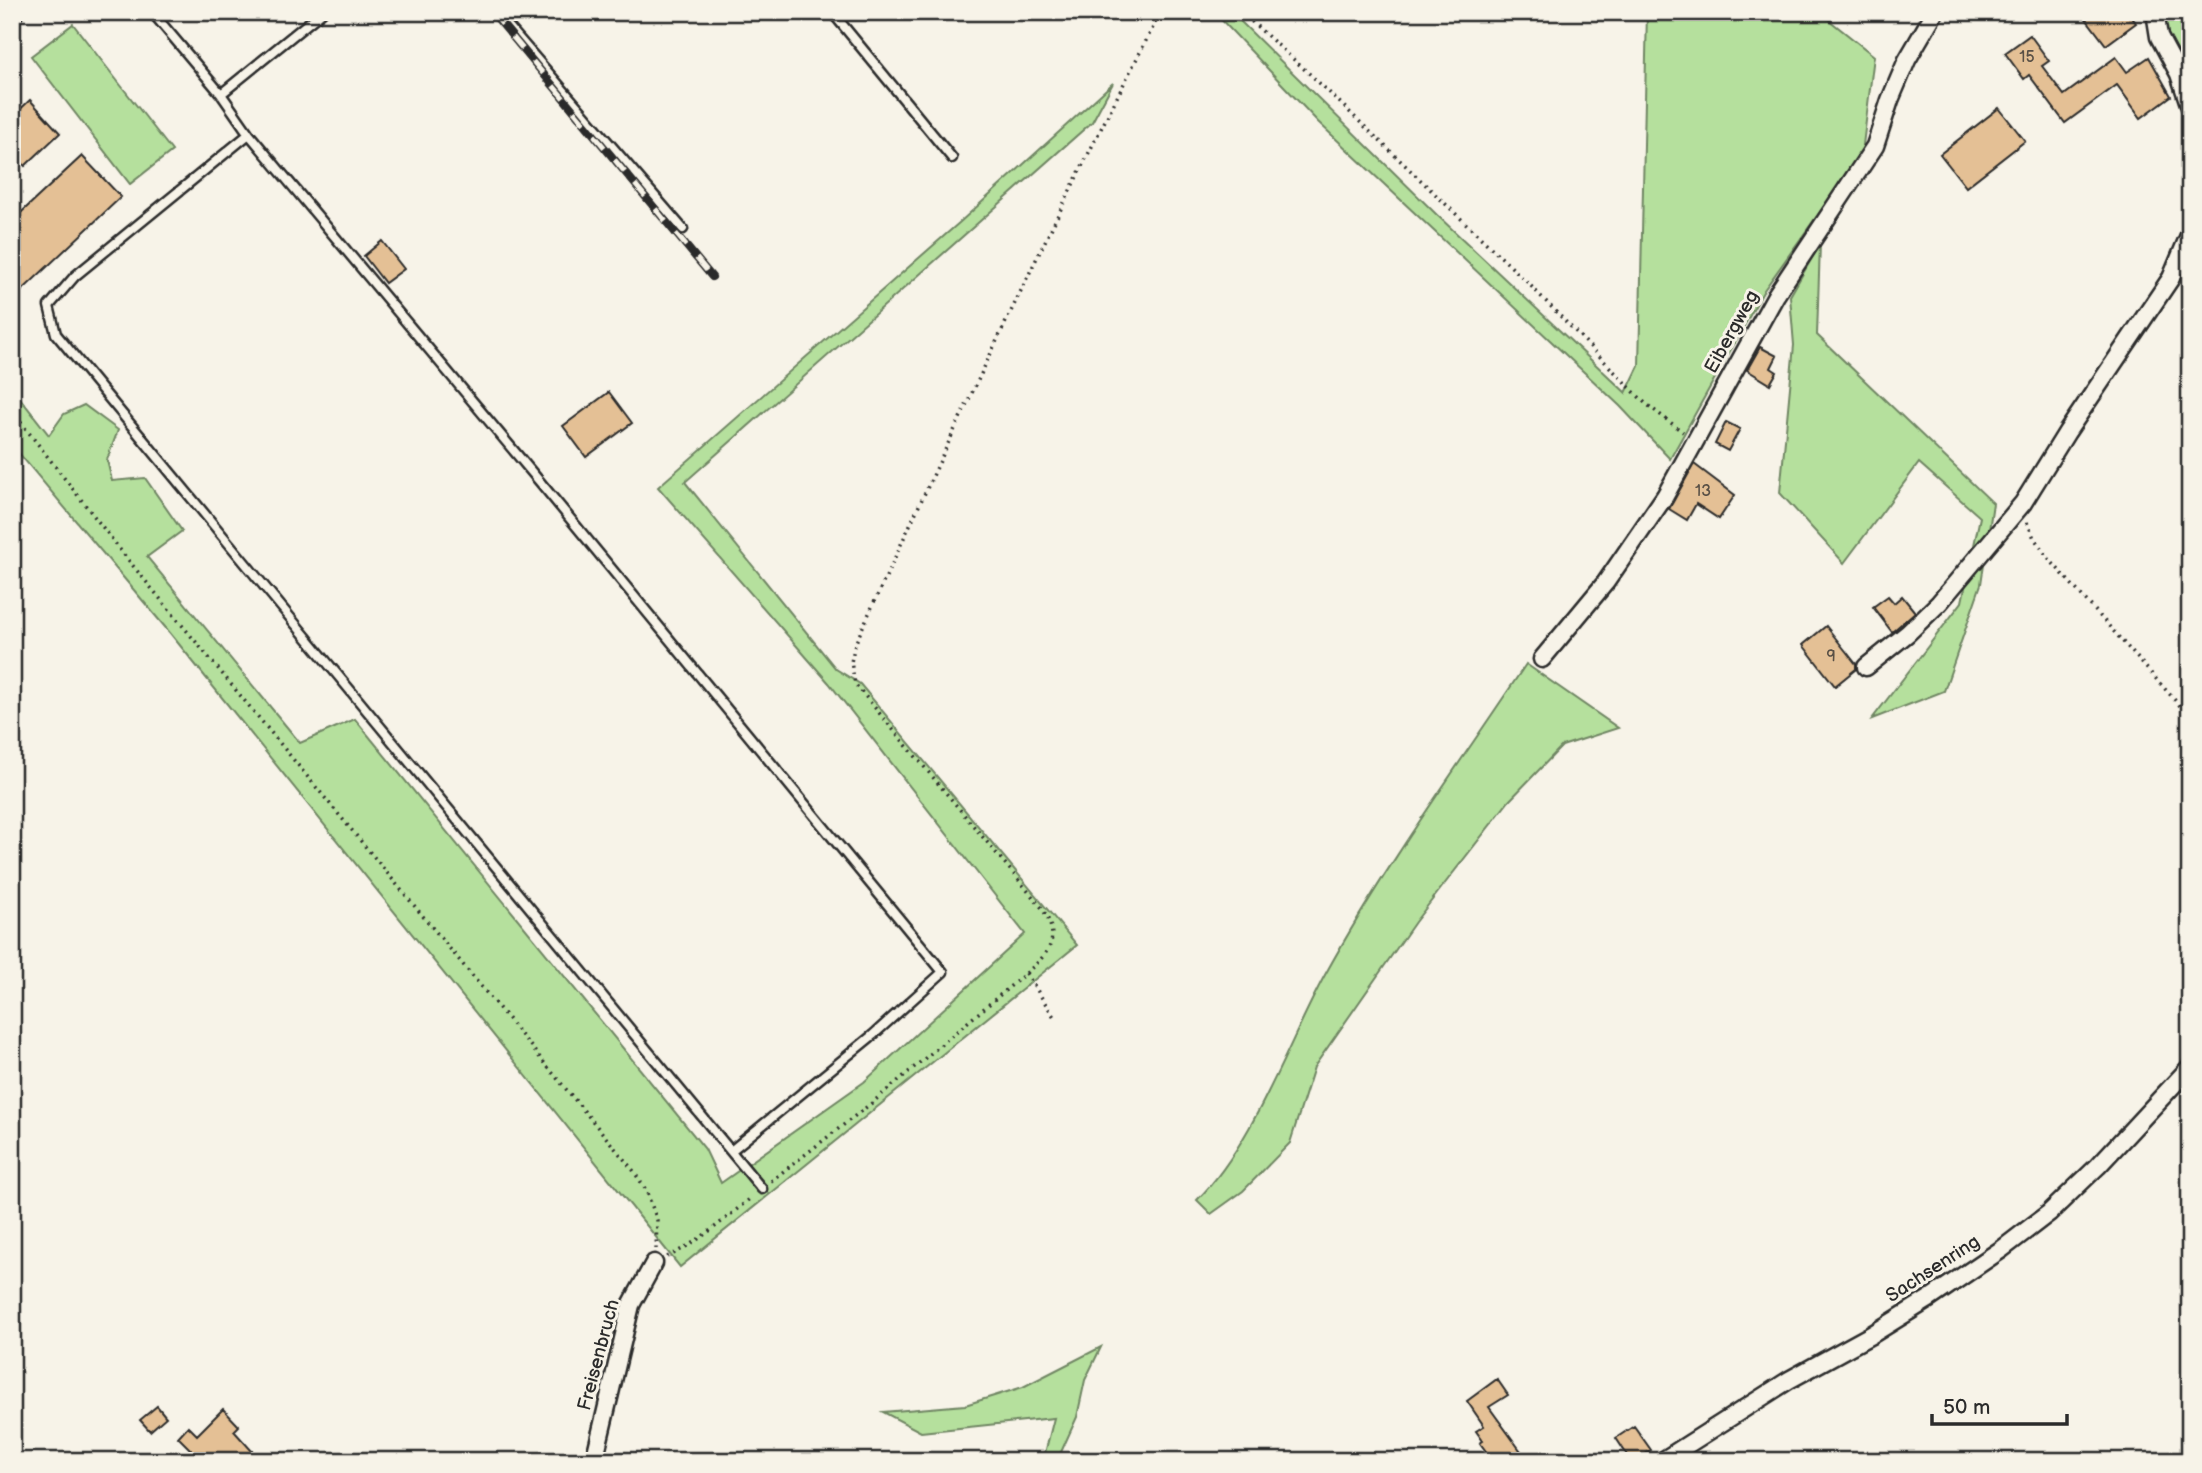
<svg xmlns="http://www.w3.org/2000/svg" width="2202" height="1473" viewBox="0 0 2202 1473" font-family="'Balsamiq Sans',sans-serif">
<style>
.green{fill:#b5e09d;stroke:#708664;stroke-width:2}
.building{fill:#e4c095;stroke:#2b2b2b;stroke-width:2}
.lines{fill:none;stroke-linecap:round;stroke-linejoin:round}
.lane-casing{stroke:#2b2b2b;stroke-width:13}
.street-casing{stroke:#2b2b2b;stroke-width:21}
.path{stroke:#2b2b2b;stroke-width:3.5;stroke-dasharray:2 5;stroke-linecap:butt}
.lane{stroke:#f7f3e8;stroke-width:8}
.street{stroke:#f7f3e8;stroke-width:16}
.rail-casing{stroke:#2b2b2b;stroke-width:8}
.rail{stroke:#f7f3e8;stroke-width:5;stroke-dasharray:16;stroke-linecap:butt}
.labels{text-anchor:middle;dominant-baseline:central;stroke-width:6;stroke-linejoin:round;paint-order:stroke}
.number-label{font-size:16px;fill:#595046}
.street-label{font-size:19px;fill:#2b2b2b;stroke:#f7f3e8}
</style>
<rect width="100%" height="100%" fill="#f7f3e8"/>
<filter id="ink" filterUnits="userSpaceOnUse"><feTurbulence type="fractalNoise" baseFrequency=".0143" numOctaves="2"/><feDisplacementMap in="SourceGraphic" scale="14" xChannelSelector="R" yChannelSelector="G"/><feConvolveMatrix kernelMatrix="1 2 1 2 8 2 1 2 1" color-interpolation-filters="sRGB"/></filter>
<g filter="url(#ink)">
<path class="green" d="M1214,12H1231L1437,215L1626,393L1639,366L1647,12H1819L1874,56L1862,153L1764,290L1670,459L1620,406L1318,122Z
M2159,12H2190V102L2164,39Z
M73,24L172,151L130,184L31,56Z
M1113,83L1092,122L685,482L836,669L860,684L1077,945L680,1267L170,633L12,445V388L49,435L64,414L84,405L118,430L107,460L112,481L145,478L182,531L147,557L300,743L355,719L705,1149L721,1183L864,1082L1025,934L829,683L658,487L960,222Z
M1820,244L1817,335L1993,503L1981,584L1944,691L1872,719L1962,602L1980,517L1919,463L1844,563L1780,493L1794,345L1790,296Z
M1526,664L1618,728L1562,746L1509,801L1415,922L1314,1067L1290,1143L1243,1191L1211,1214L1197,1200C1254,1143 1287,1044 1326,973C1385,866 1458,766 1526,664Z
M1101,1347L1085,1380L1077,1417L1057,1461H1043L1054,1418L921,1432L883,1412L965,1405L1023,1387Z"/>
<path class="building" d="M2081,12H2128L2136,23L2106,45Z
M2030,35L2049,61L2042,66L2064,95L2116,57L2127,72L2149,57L2171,96L2141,118L2117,85L2065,123L2029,75L2024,79L2005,53Z
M30,100L60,133L25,166L12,152V117Z
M1999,108L2025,141L1966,187L1940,154Z
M82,156L121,197L12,300V221Z
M382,241L404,269L385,283L364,256Z
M1760,347L1777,356L1771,368L1777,372L1770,384L1747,370Z
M609,392L632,423L586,457L563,426Z
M1726,422L1740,429L1728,451L1715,444Z
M1694,464L1735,495L1719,519L1696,504L1687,520L1669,509Z
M1888,596L1894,603L1902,596L1915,612L1892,632L1873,607Z
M1826,626L1856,664V669L1835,686L1803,645Z
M1497,1379L1508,1395L1489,1407L1528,1461H1493L1480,1443L1483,1441L1476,1431L1484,1426L1467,1401Z
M157,1406L166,1417L150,1431L140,1420Z
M223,1409L239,1426L234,1431L261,1461H202L178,1437L188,1426L197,1435Z
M1634,1426L1651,1450L1636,1461H1631L1616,1438Z"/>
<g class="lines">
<defs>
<path id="lane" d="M152,12L221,94L249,134L540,482L943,972L873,1035L732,1150
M496,12L683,229
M832,12L952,158
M221,94L322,12
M249,134L75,276L49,306L56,334L762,1189"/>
<path id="street" d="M2155,12L2159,37L2179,74L2190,107
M12,16L15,12
M1542,659L1606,582L1665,496L1776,295L1875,146L1890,100L1907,60L1935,12
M1866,667L1908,633L1939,603L2023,503L2067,432L2171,278L2190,233
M594,1461L631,1305L654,1263
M1662,1461L1789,1380L1871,1335L1929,1299L2002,1249L2049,1213L2098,1166L2190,1067"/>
</defs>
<use href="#lane" class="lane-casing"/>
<use href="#street" class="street-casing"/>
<path class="path" d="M1241,12L1312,76L1527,282L1645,403L1683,432
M12,411L129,561L633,1170L646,1190L657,1220L656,1249
M2027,522L2034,538L2050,560L2190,717
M1026,973L1056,1020
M771,1181L873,1102L1026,973C1051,951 1061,939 1042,908L855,684L851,662L855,644C953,431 1052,220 1161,12
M667,1257C699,1242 725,1219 752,1197"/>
<use href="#lane" class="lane"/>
<use href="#street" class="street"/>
<defs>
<path id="rail" d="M492,12L712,277"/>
</defs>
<use href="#rail" class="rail-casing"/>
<use href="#rail" class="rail"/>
</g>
</g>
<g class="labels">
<g class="number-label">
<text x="2027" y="57">15</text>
<text x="1703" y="491">13</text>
<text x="1831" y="656">9</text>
</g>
<g class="street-label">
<text transform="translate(1732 332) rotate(-61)">Eibergweg</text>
<text transform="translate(1933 1269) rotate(-33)">Sachsenring</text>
<text transform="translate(599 1355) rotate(-75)">Freisenbruch</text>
</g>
</g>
<rect width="2202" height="1473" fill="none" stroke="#f7f3e8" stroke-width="42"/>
<rect x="21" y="21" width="2160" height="1431" fill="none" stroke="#2b2b2b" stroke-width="2.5" filter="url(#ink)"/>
<path d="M1932 1414v10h135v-10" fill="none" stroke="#2b2b2b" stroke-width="3.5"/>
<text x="1943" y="1414" font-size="21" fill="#2b2b2b" stroke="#f7f3e8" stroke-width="5" paint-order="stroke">50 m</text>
</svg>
